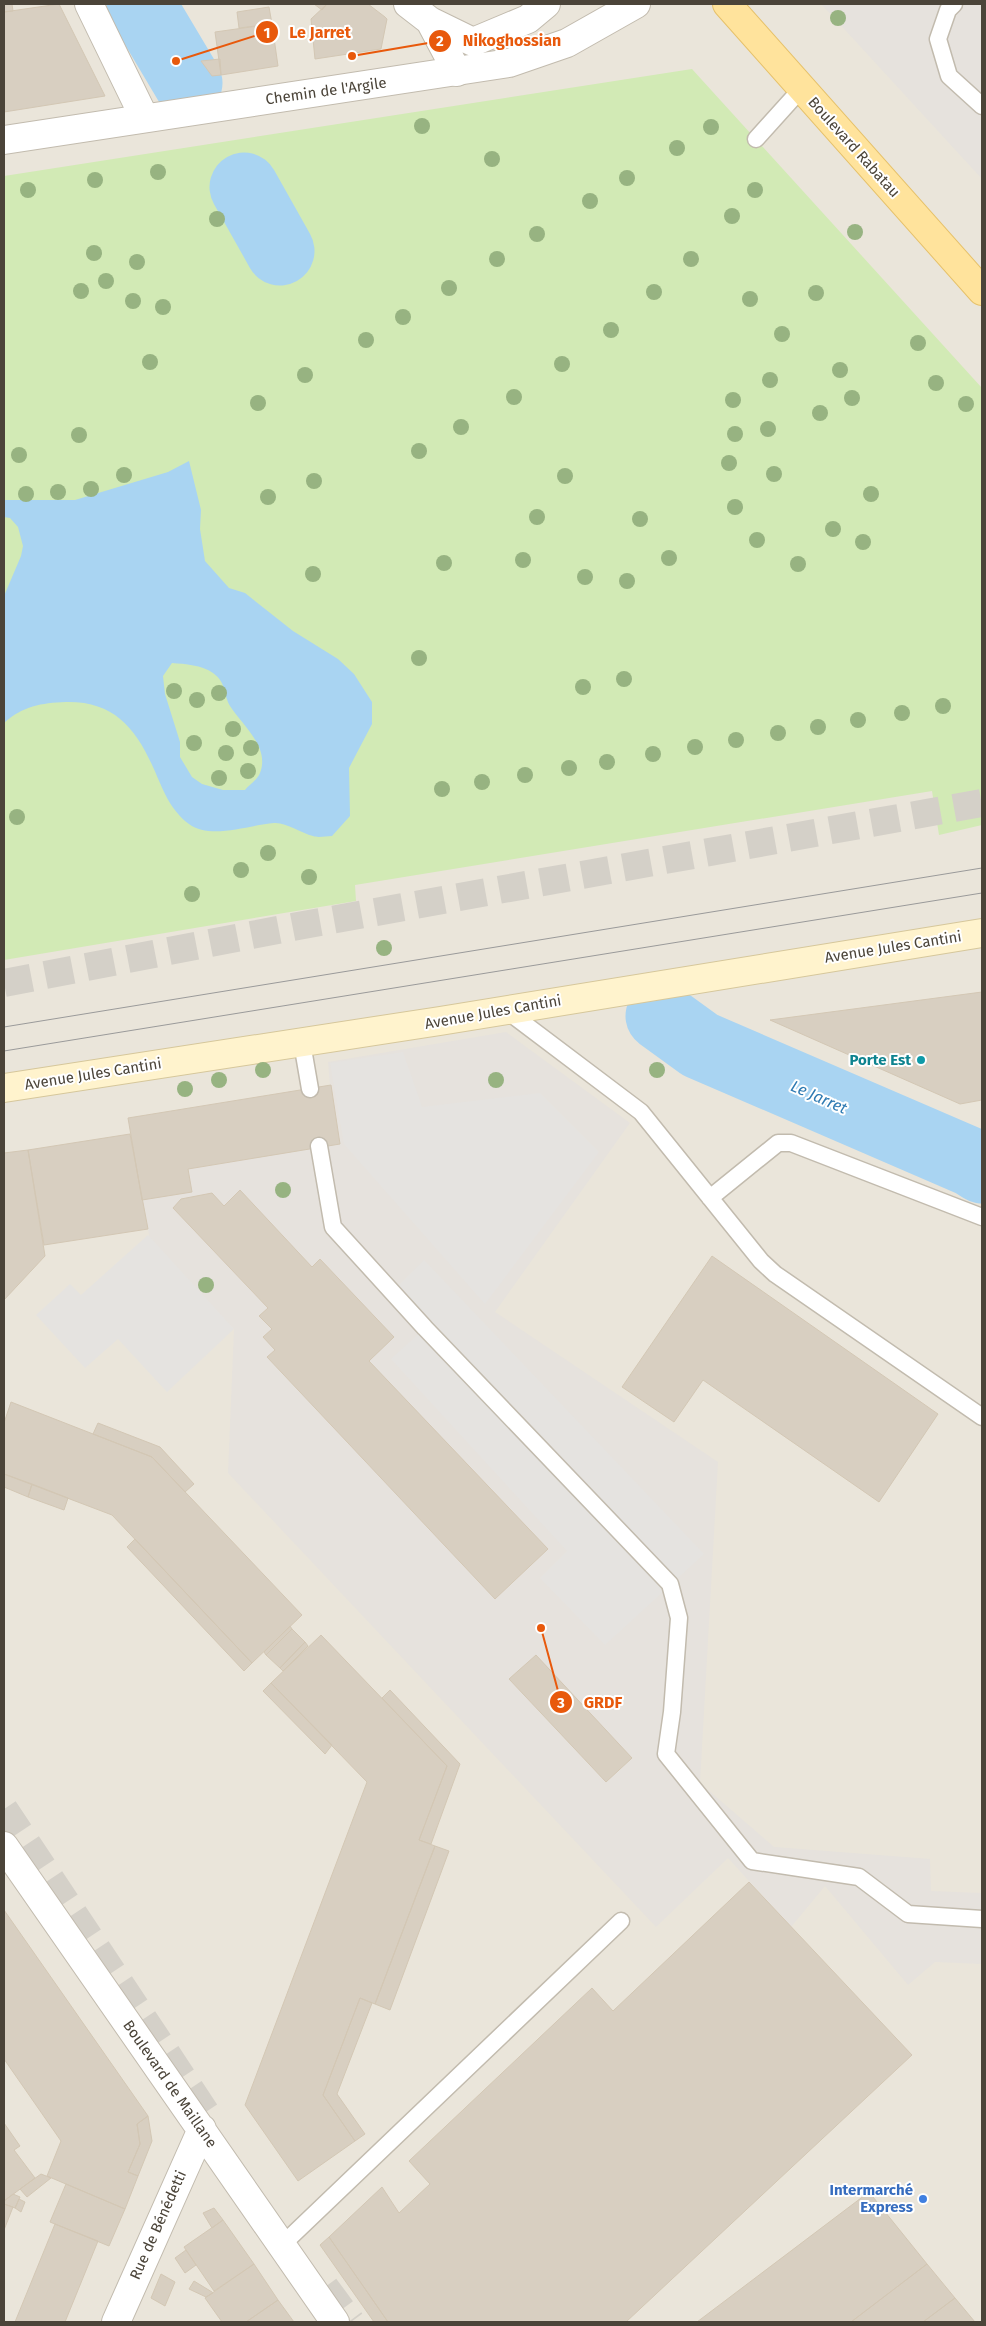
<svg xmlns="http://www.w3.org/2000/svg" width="986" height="2326" viewBox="0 0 986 2326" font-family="'Fira Sans',sans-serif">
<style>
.residential{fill:#eae5da}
.industrial{fill:#e6e2dd}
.green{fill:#d2eab5}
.parking{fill:#e5e3e0}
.water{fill:#a9d4f2;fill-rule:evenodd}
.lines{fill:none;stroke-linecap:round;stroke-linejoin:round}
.river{stroke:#a9d4f2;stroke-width:69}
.building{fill:#d8cfc1;stroke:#d3c7b4}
.trunk-tunnel{stroke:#d4d0c8;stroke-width:28;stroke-dasharray:28 14;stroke-linecap:butt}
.service-casing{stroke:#c2bbae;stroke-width:19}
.minor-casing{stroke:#c2bbae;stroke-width:30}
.tertiary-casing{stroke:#c2bbae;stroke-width:30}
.secondary-casing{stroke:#d6c79b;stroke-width:30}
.primary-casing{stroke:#e6c16a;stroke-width:30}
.service{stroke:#fff;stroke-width:16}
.minor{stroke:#fff;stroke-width:28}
.tertiary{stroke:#fff;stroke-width:28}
.secondary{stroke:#fff3cd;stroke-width:28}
.primary{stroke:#ffe39c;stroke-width:28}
.tram{stroke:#9a9a9a;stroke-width:1}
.tree{fill:#97b381}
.culture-dot{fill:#0f9aa8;stroke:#fff;stroke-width:2}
.shop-dot{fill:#3f7fe0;stroke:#fff;stroke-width:2}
.labels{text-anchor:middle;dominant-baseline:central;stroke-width:4;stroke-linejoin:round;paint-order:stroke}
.street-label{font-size:15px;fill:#4b4439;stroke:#fff}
.culture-label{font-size:15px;font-weight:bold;fill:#0d838f;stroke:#fff;text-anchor:end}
.shop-label{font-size:15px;font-weight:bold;fill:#366cbe;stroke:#fff;text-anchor:end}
.water-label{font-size:16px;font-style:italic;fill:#2e7ab2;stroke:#fff}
.leader{fill:none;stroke:#e8590c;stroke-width:2}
.callout-dot{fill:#e8590c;stroke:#fff;stroke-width:2}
.mark-label{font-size:15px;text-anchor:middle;font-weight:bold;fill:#fff}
.callout-label{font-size:16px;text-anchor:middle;font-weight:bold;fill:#e8590c;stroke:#fff;stroke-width:4;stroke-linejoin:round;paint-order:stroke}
</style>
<rect width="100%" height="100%" fill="#f6f3ec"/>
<path class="residential" d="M4,4H982V2322H4Z"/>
<path class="industrial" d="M821,4H982V179L835,19Z
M506,1032L630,1123L495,1312L718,1462L700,1783L774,1847L930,1859L931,1891L982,1893V1964L935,1962L908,1985L825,1886L791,1927L728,1858L656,1927L228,1473L234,1329L150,1240L128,1118L330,1085L328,1062Z"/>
<path class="green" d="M692,69L982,388V825L939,835L932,791L355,885L356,901L4,960L6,976H4V176Z"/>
<path class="parking" d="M403,1052L422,1107L540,1093L599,1152L485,1304L344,1144L330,1063Z
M148,1235L234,1329L167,1392L118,1339L85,1368L36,1315L70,1284L81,1295Z
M424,1260L704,1554L605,1645L540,1578L567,1551L391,1359L425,1328L392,1292Z"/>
<path class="water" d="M189,461L201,510L200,529L205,561L229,588L245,593L293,631L338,659L354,674L372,702V724L349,768L350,816L332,836C326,836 318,838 313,836C301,833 286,822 274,823C248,825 211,840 189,824C169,809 163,789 153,767C135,727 113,701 66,702C41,703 23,706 4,723V596L21,556L23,546L18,527L10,518L4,517V500H75L168,472ZM172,663C185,664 202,665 213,673C227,683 223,694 230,706C243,726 270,747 260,773C258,779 249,785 245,790H223L202,784L192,777L180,757V742L165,694L163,676Z"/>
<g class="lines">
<path class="river" d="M141,4L188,83
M244,187L280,251
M660,1016L700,1045L971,1162L982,1169"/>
</g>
<path class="building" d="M4,4H12L13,11L4,12Z
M59,4L105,96L4,112V12Z
M314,4H327L322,10Z
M327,4H368L385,17L387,19L381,49L315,59L311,19Z
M269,7L272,24L239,28L237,12Z
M272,24L278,66L221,75L215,32Z
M220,59L221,75L212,76L201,61Z
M982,992V1100L960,1104L770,1020Z
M331,1085L340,1144L188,1169L192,1192L142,1200L128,1118Z
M130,1134L148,1229L44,1245L28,1150Z
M28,1150L45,1256L4,1300V1153Z
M240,1190L312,1267L320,1259L394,1337L369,1361L548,1549L495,1599L267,1357L275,1350L263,1337L272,1329L259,1316L268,1308L173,1208L181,1199L212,1193L224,1206Z
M712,1256L938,1414L879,1502L703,1380L674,1422L622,1387Z
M11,1402L152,1457L302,1615L252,1663L112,1515L4,1474V1423Z
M98,1423L160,1447L194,1484L185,1492L152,1457L93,1434Z
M4,1474L32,1484L28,1497L4,1487Z
M32,1484L68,1498L64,1510L28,1497Z
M135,1539L252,1663L244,1671L127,1547Z
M290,1626L292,1629L266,1655L264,1652Z
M292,1629L305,1642L280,1668L266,1655Z
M321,1635L447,1766L419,1840L435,1846L375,2004L360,1998L323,2095L355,2141L298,2181L245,2105L367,1782L271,1683Z
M305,1642L308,1646L283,1671L280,1668Z
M536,1655L632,1758L606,1782L509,1679Z
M271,1683L332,1745L325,1754L263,1691Z
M390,1690L460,1764L431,1844L419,1840L447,1766L382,1698Z
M435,1846L449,1851L390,2010L375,2004Z
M749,1882L912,2055L626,2322H388L329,2237L382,2187L399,2213L430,2184L409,2161L592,1988L613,2011Z
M4,1910L148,2116L137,2124L140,2144L128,2172L138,2176L125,2209L47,2176L61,2141L4,2059Z
M360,1998L372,2003L337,2094L365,2134L355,2141L323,2095Z
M148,2116L152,2141L138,2176L128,2172L140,2144L137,2124Z
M4,2123L20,2146L14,2150L35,2178L4,2201Z
M41,2174L51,2178L27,2197L20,2189Z
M66,2184L125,2209L109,2246L50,2222Z
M869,2192L927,2264L851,2322H697Z
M13,2194L20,2197L15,2208L4,2204V2201Z
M19,2199L25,2202L21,2212L15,2208Z
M4,2204L13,2207L4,2230Z
M214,2208L223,2220L212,2228L203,2213Z
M223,2220L254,2264L214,2291L184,2247Z
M55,2224L98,2241L65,2322H15Z
M329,2237L368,2293L388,2322H374L320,2245Z
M186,2250L196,2265L185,2273L175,2258Z
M254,2264L278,2300L246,2322H222L205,2298Z
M927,2264L955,2298L923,2322H851Z
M161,2274L175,2282L165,2306L151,2298Z
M194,2281L212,2292L213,2293L206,2297L189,2289Z
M955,2298L975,2322H923Z
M278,2300L294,2322H246Z"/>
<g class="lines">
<path class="trunk-tunnel" d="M4,983L298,926L982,803
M4,1809L212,2122
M325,2287L351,2322"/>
<defs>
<path id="service" d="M954,4L948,10L938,39L949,76L982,106
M756,139L802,88
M506,1010L641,1112L761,1261L775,1274L982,1417
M302,1043L310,1089
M319,1146L333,1227L425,1328L670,1584L679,1618L672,1712L666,1754L752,1861L859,1877L908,1914L982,1919
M710,1198L778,1143H791L982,1217
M282,2245L621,1921"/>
<path id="minor" d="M89,4L144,117
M408,4L430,21L473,42L528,19L546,4
M430,21L457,72
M4,1846L335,2322
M116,2322L202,2129"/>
<path id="tertiary" d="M4,140L509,63L567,43L636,4"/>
<path id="secondary" d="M4,1088L440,1021L982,933"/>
<path id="primary" d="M727,4L982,291"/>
</defs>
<use href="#service" class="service-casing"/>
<use href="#minor" class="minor-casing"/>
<use href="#tertiary" class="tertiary-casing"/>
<use href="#secondary" class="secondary-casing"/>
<use href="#primary" class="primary-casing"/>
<use href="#service" class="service"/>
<use href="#minor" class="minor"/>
<use href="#tertiary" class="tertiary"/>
<use href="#secondary" class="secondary"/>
<use href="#primary" class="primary"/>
<path class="tram" d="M4,1027L982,868
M4,1051L982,893"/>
</g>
<g class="tree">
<circle cx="838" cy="18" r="8"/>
<circle cx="422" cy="126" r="8"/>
<circle cx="711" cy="127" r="8"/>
<circle cx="677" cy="148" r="8"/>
<circle cx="492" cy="159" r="8"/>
<circle cx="158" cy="172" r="8"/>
<circle cx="627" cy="178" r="8"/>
<circle cx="95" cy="180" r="8"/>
<circle cx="28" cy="190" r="8"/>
<circle cx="755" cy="190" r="8"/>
<circle cx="590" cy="201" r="8"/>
<circle cx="732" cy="216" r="8"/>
<circle cx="217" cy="219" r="8"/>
<circle cx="855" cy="232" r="8"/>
<circle cx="537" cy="234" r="8"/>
<circle cx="94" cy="253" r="8"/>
<circle cx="497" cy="259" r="8"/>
<circle cx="691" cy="259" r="8"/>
<circle cx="137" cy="262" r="8"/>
<circle cx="106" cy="281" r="8"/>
<circle cx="449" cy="288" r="8"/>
<circle cx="81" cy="291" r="8"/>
<circle cx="654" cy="292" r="8"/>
<circle cx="816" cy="293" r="8"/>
<circle cx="750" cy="299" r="8"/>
<circle cx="133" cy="301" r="8"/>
<circle cx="163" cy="307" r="8"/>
<circle cx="403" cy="317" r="8"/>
<circle cx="611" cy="330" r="8"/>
<circle cx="782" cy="334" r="8"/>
<circle cx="366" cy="340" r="8"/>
<circle cx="918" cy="343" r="8"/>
<circle cx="150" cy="362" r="8"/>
<circle cx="562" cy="364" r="8"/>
<circle cx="840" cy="370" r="8"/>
<circle cx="305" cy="375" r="8"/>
<circle cx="770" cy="380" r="8"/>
<circle cx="936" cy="383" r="8"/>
<circle cx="514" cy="397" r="8"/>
<circle cx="852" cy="398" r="8"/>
<circle cx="733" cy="400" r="8"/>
<circle cx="258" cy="403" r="8"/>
<circle cx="966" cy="404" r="8"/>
<circle cx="820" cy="413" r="8"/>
<circle cx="461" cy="427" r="8"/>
<circle cx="768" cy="429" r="8"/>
<circle cx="735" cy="434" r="8"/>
<circle cx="79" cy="435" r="8"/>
<circle cx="419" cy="451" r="8"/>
<circle cx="19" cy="455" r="8"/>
<circle cx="729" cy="463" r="8"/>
<circle cx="774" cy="474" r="8"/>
<circle cx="124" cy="475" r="8"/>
<circle cx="565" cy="476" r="8"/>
<circle cx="314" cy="481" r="8"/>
<circle cx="91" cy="489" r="8"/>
<circle cx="58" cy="492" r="8"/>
<circle cx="26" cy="494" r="8"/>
<circle cx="871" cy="494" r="8"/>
<circle cx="268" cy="497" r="8"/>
<circle cx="735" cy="507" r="8"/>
<circle cx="537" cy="517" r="8"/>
<circle cx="640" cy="519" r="8"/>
<circle cx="833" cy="529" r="8"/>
<circle cx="757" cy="540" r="8"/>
<circle cx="863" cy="542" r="8"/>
<circle cx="669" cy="558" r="8"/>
<circle cx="523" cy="560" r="8"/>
<circle cx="444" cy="563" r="8"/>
<circle cx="798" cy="564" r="8"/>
<circle cx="313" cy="574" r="8"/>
<circle cx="585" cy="577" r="8"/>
<circle cx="627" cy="581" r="8"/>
<circle cx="419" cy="658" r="8"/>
<circle cx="624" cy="679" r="8"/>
<circle cx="583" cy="687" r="8"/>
<circle cx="174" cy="691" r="8"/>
<circle cx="219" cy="693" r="8"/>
<circle cx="197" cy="700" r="8"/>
<circle cx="943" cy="706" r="8"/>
<circle cx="902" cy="713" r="8"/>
<circle cx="858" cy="720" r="8"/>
<circle cx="818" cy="727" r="8"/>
<circle cx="233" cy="729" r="8"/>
<circle cx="778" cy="733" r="8"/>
<circle cx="736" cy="740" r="8"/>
<circle cx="194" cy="743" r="8"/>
<circle cx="695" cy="747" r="8"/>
<circle cx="251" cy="748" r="8"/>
<circle cx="226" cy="753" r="8"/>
<circle cx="653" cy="754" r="8"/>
<circle cx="607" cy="762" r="8"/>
<circle cx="569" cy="768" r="8"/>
<circle cx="248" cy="771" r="8"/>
<circle cx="525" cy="775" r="8"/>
<circle cx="219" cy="778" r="8"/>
<circle cx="482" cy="782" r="8"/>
<circle cx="442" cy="789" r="8"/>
<circle cx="17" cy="817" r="8"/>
<circle cx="268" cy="853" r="8"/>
<circle cx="241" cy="870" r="8"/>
<circle cx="309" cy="877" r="8"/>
<circle cx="192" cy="894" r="8"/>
<circle cx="384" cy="948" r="8"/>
<circle cx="263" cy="1070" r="8"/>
<circle cx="657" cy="1070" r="8"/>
<circle cx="219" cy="1080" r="8"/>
<circle cx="496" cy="1080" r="8"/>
<circle cx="185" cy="1089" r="8"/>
<circle cx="283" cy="1190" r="8"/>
<circle cx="206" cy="1285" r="8"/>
</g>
<circle class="culture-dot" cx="921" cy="1060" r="5"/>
<circle class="shop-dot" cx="923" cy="2199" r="5"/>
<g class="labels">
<g class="street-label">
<text transform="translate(326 91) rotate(-8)">Chemin de l'Argile</text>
<text transform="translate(854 147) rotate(48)">Boulevard Rabatau</text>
<text transform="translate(893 947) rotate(-9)">Avenue Jules Cantini</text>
<text transform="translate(493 1012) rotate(-10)">Avenue Jules Cantini</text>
<text transform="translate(93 1074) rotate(-9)">Avenue Jules Cantini</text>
<text transform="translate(170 2084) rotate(55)">Boulevard de Maillane</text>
<text transform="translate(158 2225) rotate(-66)">Rue de Bénédetti</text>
</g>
<g class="culture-label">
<text x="911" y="1060">Porte Est</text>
</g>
<g class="shop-label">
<text x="913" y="2190">Intermarché<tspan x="913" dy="17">Express</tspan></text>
</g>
<g class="water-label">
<text transform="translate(819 1097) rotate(24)">Le Jarret</text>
</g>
</g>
<path class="leader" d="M176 61L267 32M352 56L440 41M541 1628L561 1702"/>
<g class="callout-dot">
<circle cx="176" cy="61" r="5"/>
<circle cx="352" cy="56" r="5"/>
<circle cx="541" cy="1628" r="5"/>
<circle cx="267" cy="32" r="12"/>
<circle cx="440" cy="41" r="12"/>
<circle cx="561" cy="1702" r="12"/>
</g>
<g class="mark-label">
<text x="267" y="38">1</text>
<text x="440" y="46">2</text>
<text x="561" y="1708">3</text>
</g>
<g class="callout-label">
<text x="320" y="38">Le Jarret</text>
<text x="512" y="46">Nikoghossian</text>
<text x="603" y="1708">GRDF</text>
</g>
<rect width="986" height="2326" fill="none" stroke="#4b4439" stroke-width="10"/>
</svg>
